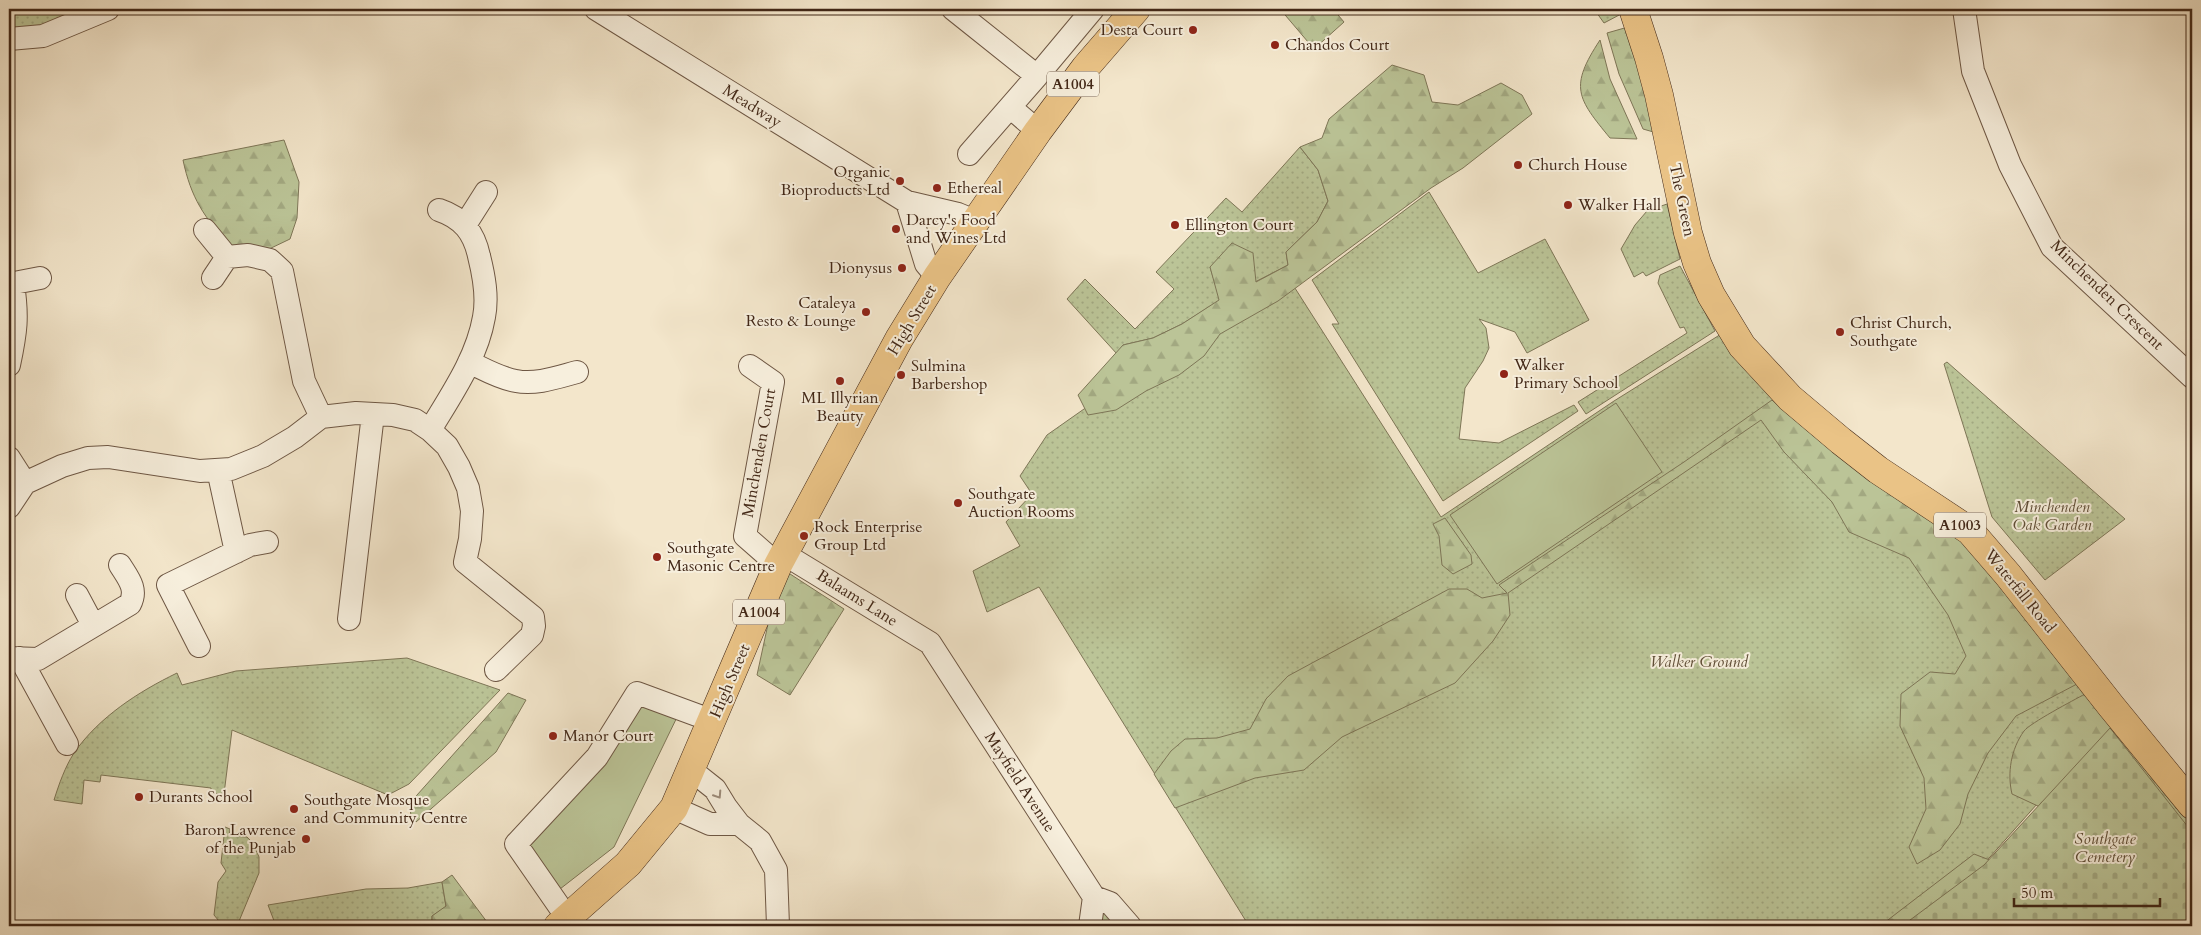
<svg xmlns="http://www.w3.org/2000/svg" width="2201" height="935" viewBox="0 0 2201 935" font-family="Cardo,serif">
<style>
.grass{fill:url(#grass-dots);stroke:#7e7657}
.forest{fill:url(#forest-firs);stroke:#7e7657}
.cemetery{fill:url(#cemetery-stones);stroke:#7e7657}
.garden{fill:#bbc497;stroke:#7e7657}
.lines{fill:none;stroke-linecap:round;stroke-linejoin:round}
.street-casing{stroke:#6e5744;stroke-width:24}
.primary-casing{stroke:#412717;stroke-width:29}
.street{stroke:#f7efdd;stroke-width:22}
.primary{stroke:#eac386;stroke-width:28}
.oneway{stroke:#9c8b7a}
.poi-dot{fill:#8f2418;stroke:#f7efdd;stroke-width:2}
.labels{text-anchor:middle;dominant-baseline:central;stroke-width:4;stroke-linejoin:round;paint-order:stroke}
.shield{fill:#f7efdd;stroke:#786352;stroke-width:1}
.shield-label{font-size:15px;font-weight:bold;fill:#412717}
.poi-label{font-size:16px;fill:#412717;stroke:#f7efdd;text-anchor:start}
.street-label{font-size:16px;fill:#412717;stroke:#f7efdd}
.park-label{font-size:16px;font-style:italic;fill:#604e37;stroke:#f7efdd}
</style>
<defs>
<pattern id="grass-dots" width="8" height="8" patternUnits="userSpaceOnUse" patternTransform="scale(1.25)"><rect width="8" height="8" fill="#bbc497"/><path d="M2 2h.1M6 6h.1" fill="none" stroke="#a2a881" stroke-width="1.8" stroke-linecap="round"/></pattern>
<pattern id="forest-firs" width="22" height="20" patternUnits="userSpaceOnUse" patternTransform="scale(1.25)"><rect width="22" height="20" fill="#bbc497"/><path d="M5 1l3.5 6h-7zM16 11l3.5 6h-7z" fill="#a2a881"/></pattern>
<pattern id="cemetery-stones" width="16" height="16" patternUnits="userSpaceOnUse" patternTransform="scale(1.25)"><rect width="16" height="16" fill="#bbc497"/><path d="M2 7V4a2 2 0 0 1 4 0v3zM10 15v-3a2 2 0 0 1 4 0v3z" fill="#a2a881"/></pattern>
</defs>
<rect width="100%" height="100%" fill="#f3e6cb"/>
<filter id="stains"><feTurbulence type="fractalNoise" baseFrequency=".004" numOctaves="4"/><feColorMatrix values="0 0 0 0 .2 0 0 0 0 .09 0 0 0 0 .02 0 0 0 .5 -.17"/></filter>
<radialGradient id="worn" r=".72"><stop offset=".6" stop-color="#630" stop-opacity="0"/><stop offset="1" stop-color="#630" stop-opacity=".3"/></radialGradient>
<path class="grass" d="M19,9H73L75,13L42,26L9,29V19Z
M1594,9H1622L1623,13L1604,23Z
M1300,147L1318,170L1328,201L1317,222L1286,252L1288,265L1255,282L1210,267L1220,300L1182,324L1153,338L1123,345L1117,354L1067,299L1085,279L1135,329L1174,289L1156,272L1226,198L1242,212Z
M1429,192L1478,273L1545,239L1589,320L1527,353L1515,332L1479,319L1486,328L1489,348L1483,361L1465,388L1459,439L1499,443L1574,405L1578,411L1443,501L1332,324H1339L1312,280Z
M1667,204L1680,259L1646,276L1643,272L1634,277L1621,249L1635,225L1647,211Z
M1680,266L1715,331L1586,414L1578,402L1687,333L1684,327L1680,328L1658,283L1660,275Z
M1293,285L1441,517L1614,401L1734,326L2117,714L1982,866L1902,926H1249L1039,587L987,612L973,571L1020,546L1006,522L1032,494L1020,476L1047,435L1131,376Z
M1947,362L2125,519L2045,580L1992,517L1944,364Z
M407,658L500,690L409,784L388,795L232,730L224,794L211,793V788L101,775L100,782L84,780L82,804L54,800C59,784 65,767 74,753C99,717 138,692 177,673L182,685L236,671Z
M225,827L230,829L229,836L247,837L253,843L259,857V873L237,926H223L214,915L218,882L226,871L221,863Z
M442,882L446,907L432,916V926H276L268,905L366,889L408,888Z
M1102,913H1107L1120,926H1099Z"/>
<path class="forest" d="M1280,9H1333L1344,22L1314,49Z
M1628,27L1657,133L1643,129L1619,74L1607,33Z
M1600,40L1610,79L1637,139L1610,138C1577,98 1569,87 1600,40Z
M1392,65L1424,75L1432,102L1458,105L1501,83L1522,95L1532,114L1463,168L1431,188L1278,301L1220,334L1204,356L1179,375L1146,391L1116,410L1088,415L1078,395L1123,345L1153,338L1182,324L1219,300L1210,267L1232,243L1253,253L1256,282L1288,265L1286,252L1317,222L1328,201L1318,170L1300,147L1322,138L1329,119Z
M284,140L299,182L297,218L290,239L267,250L230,246C204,217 191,198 183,160Z
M1772,400L1854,468L1930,515L2003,577L2077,684L2016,716L1988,753L1968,794L1960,824L1940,850L1917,864L1909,847L1926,809L1924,778L1900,726L1901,694L1930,672L1955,674L1966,656L1948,615L1909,558L1849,532L1832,502L1784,452L1761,420L1508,593L1510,615L1493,641L1455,683L1342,737L1304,770L1255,778L1175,808L1154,774L1171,751L1185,739L1217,738L1250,729L1266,699L1288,676L1449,589H1467L1482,598L1507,593L1499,585L1684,462Z
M1445,518L1471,555L1472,564L1453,574L1442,565L1439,536L1433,524Z
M787,572L844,609L790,695L757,675L773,601Z
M508,693L526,700L496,752L416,822L411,815L409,804Z
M2085,694L2176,802L2192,827V849L2070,926H1880L1974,854L2008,867L2040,807L2012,794C2007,773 2011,749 2024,731C2030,723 2074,700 2085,694Z
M452,875L490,926H432V916L446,906L442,882Z"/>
<path class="cemetery" d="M2110,728L2192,832V926H1902L1984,865Z"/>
<path class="garden" d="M1616,403L1662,472L1497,584L1450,515Z
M637,693L681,709L614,847L551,896L516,844Z"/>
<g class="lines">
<defs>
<path id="street" d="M596,9L907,202L958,214L975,221
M953,9L1037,76L969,154
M1964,9L1973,71L2010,165L2052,247L2192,377
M9,39L43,36L108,9
M1037,76L1093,9
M1010,107L1038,131
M907,202L926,264L937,277
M465,225L486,192
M205,230L227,257
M213,278L227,257L248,255L270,260L282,271L304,381L321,417
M9,284L40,278
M469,362C484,369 499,378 516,381C536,385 558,377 577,372
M9,365C16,332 18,317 13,284
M750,366L773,382L745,536L778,565
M430,430C451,395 477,358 484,317C488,297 484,276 479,256C474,233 463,218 439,210
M9,458L25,483
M218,470L236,552
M9,507L25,483L62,466L88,458L108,457L200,471L231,469L263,456L295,437L321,417L356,413L393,415L415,420L430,430L447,446L459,467L468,488L472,511L470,539L465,562L533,617L534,626L532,635L496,670
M784,554L930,643L1094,897L1090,926
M77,595L93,625
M349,619L373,414
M199,646L168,585L250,545L267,542
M9,658L38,659L130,604C138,589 128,578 120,565
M20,658L67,744
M691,770L715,789L726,807L739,824L760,841L776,870L778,926
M674,808L710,824H739
M1094,897L1110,903L1130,926
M568,919L516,844L597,757L637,693L713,721"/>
<path id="primary" d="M1633,9L1649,58L1659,95L1688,233L1697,263L1711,295L1742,346L1790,398L1841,441L1878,470L1970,531L2008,575L2111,706L2192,805
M558,926L628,864L674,808L778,565L899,339L937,277L1038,131L1085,68L1136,9"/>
</defs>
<use href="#street" class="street-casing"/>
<use href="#primary" class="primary-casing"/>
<use href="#street" class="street"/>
<use href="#primary" class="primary"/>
</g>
<defs><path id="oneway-chevron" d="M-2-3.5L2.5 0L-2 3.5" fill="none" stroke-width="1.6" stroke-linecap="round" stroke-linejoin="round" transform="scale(1.25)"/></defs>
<use class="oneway" href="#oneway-chevron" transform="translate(718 795) rotate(57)"/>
<g class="poi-dot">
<circle cx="1193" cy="30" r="5"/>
<circle cx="1275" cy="45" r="5"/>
<circle cx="1518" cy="165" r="5"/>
<circle cx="900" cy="181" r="5"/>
<circle cx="937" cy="188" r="5"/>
<circle cx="1568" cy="205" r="5"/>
<circle cx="1175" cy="225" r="5"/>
<circle cx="896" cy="229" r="5"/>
<circle cx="902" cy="268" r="5"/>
<circle cx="866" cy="312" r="5"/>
<circle cx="1840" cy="332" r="5"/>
<circle cx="1504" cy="374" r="5"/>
<circle cx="901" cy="375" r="5"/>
<circle cx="840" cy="381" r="5"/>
<circle cx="958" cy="503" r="5"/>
<circle cx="804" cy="536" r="5"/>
<circle cx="657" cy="557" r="5"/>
<circle cx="553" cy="736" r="5"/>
<circle cx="139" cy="797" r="5"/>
<circle cx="294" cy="809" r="5"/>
<circle cx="306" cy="839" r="5"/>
</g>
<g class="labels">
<g class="shield">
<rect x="1047" y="71.5" width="52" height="25" rx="4"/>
<rect x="1934" y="512.5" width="52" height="25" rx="4"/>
<rect x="733" y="599.5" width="52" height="25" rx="4"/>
</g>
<g class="shield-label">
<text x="1073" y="84">A1004</text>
<text x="1960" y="525">A1003</text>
<text x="759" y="612">A1004</text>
</g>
<g class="poi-label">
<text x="1183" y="30" text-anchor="end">Desta Court</text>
<text x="1285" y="45">Chandos Court</text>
<text x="1528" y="165">Church House</text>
<text x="890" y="172" text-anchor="end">Organic<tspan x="890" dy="18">Bioproducts Ltd</tspan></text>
<text x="947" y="188">Ethereal</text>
<text x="1578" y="205">Walker Hall</text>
<text x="906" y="220">Darcy's Food<tspan x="906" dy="18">and Wines Ltd</tspan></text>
<text x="1185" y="225">Ellington Court</text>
<text x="892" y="268" text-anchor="end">Dionysus</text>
<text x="856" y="303" text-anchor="end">Cataleya<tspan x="856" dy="18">Resto &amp; Lounge</tspan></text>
<text x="1850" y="323">Christ Church,<tspan x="1850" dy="18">Southgate</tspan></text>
<text x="1514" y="365">Walker<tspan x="1514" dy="18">Primary School</tspan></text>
<text x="911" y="366">Sulmina<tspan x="911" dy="18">Barbershop</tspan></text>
<text x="840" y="398" text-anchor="middle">ML Illyrian<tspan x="840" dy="18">Beauty</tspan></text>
<text x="968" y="494">Southgate<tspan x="968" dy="18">Auction Rooms</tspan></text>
<text x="814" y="527">Rock Enterprise<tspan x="814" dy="18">Group Ltd</tspan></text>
<text x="667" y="548">Southgate<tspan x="667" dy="18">Masonic Centre</tspan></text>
<text x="563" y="736">Manor Court</text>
<text x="149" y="797">Durants School</text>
<text x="304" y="800">Southgate Mosque<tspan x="304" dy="18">and Community Centre</tspan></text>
<text x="296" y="830" text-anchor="end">Baron Lawrence<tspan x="296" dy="18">of the Punjab</tspan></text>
</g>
<g class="street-label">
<text transform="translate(752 106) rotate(32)">Meadway</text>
<text transform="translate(1682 200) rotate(78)">The Green</text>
<text transform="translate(2107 295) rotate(44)">Minchenden Crescent</text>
<text transform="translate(912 320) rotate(-59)">High Street</text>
<text transform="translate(759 453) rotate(-80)">Minchenden Court</text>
<text transform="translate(2020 591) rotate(51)">Waterfall Road</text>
<text transform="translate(857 598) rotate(32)">Balaams Lane</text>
<text transform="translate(730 681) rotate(-67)">High Street</text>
<text transform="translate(1020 782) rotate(57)">Mayfield Avenue</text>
</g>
<g class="park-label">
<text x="2052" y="507">Minchenden<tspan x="2052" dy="18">Oak Garden</tspan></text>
<text x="1699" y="662">Walker Ground</text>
<text x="2105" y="839">Southgate<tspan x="2105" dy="18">Cemetery</tspan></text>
</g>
</g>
<rect width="2201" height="935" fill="none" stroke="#f3e6cb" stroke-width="30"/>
<rect x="10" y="10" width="2181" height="915" fill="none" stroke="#412717" stroke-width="2.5"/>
<rect x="15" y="15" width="2171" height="905" fill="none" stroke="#412717"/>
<path d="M2014 898v8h146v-8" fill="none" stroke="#412717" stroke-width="2.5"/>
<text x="2021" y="898" font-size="15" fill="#412717" stroke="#f7efdd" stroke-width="4" paint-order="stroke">50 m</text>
<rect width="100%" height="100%" filter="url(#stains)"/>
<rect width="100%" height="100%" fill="url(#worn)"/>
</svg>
